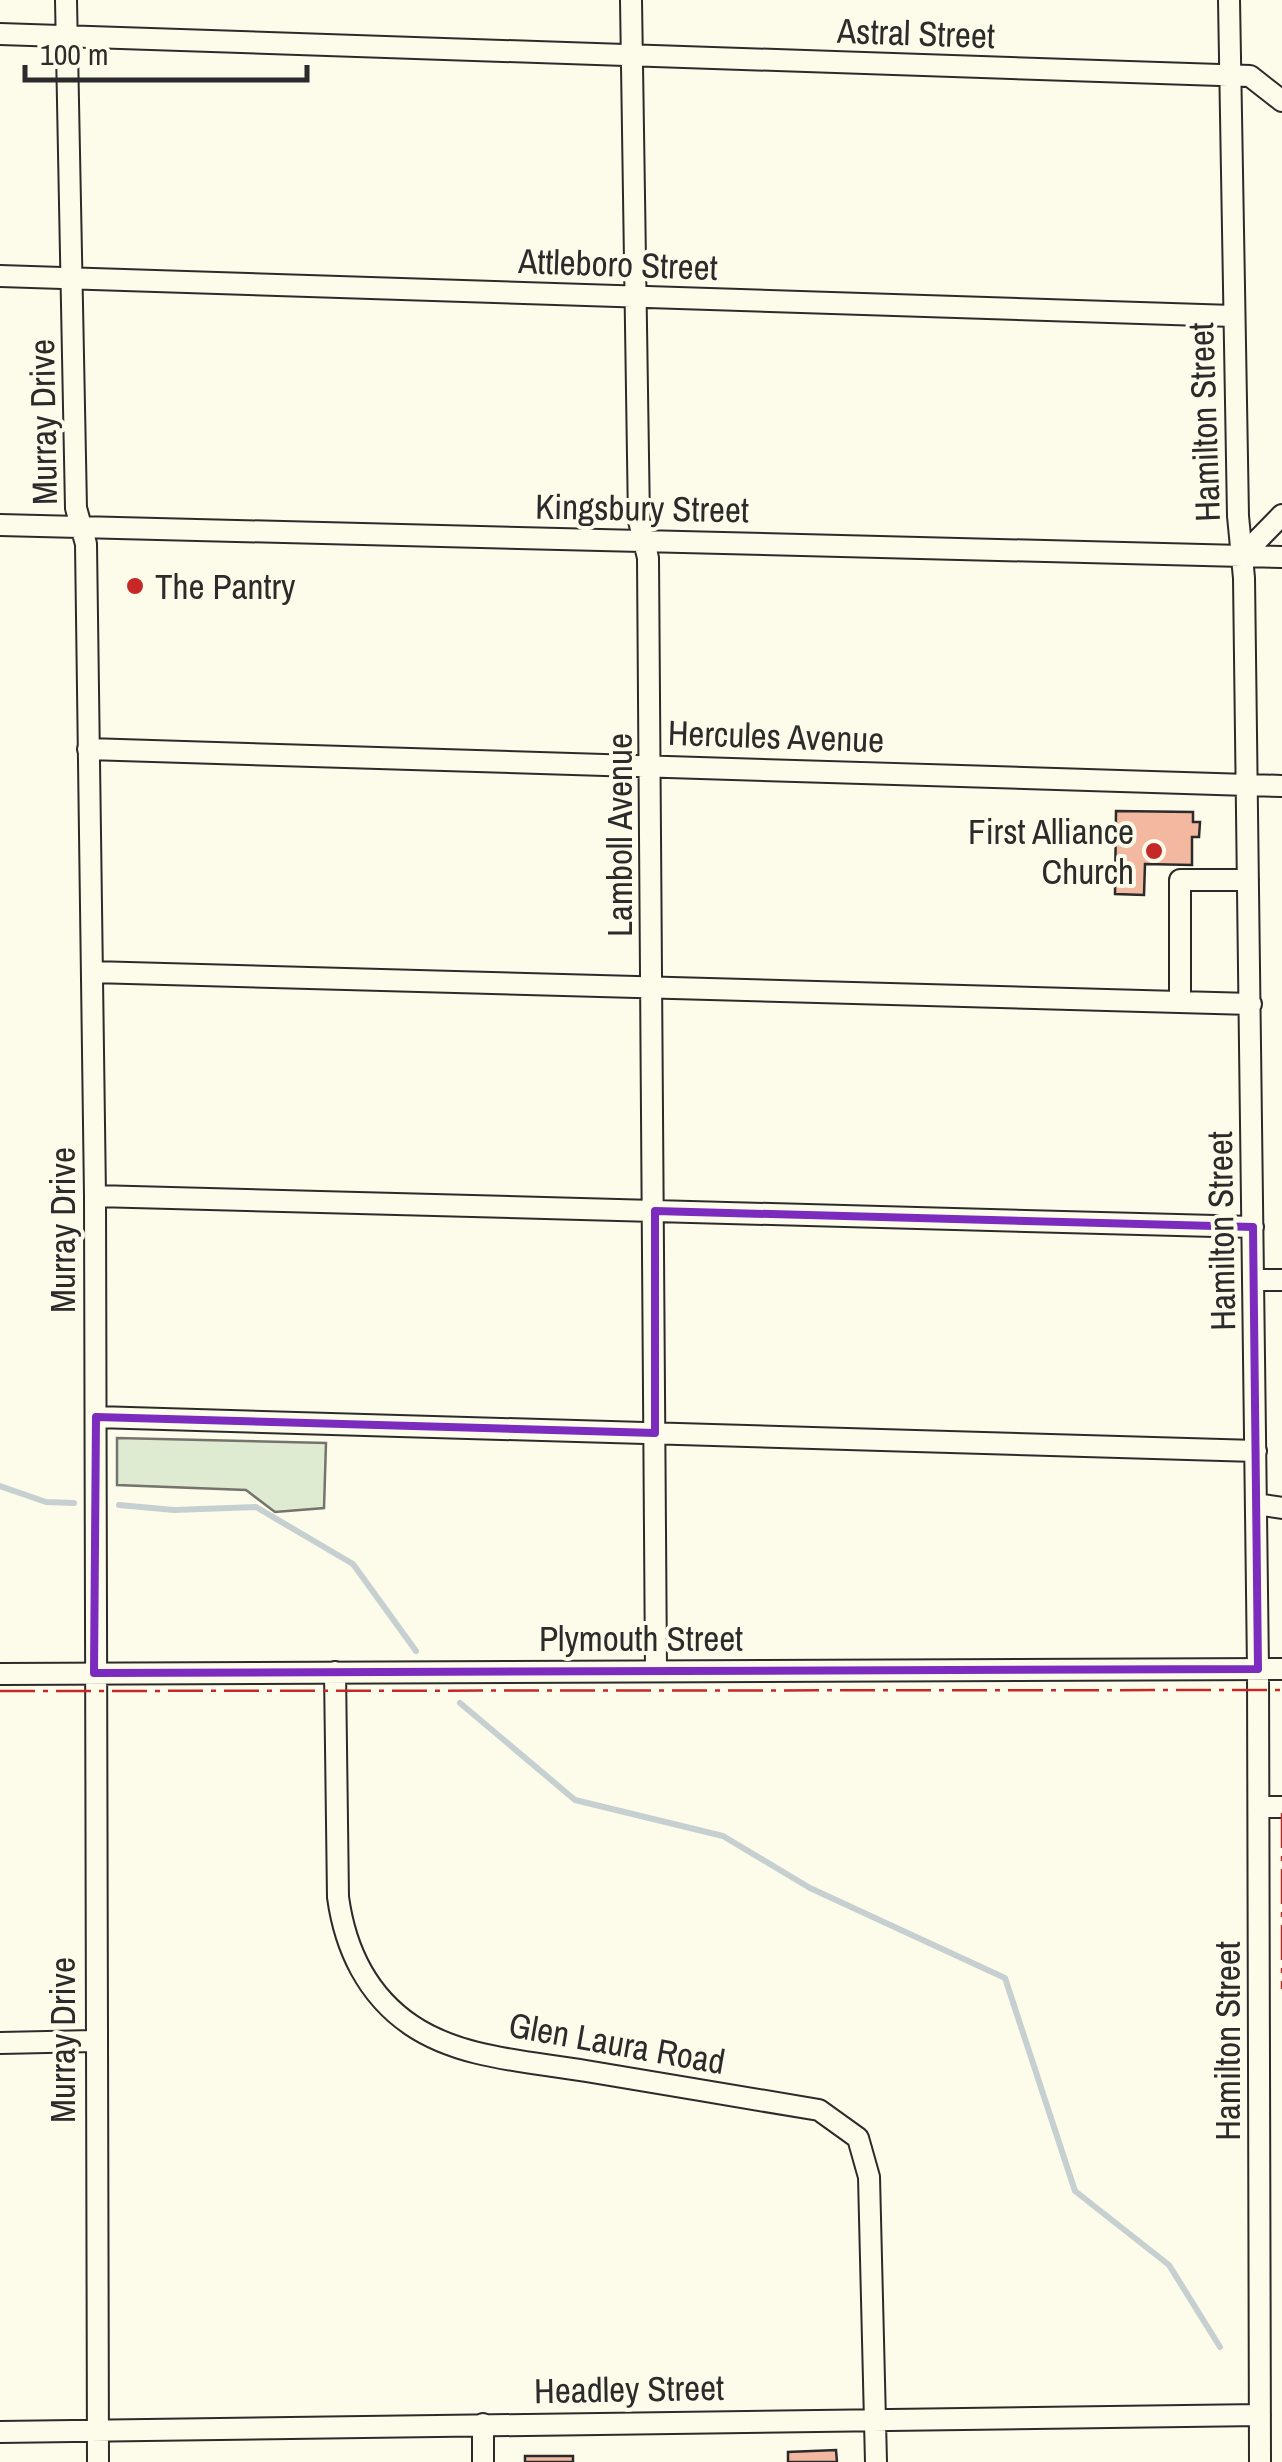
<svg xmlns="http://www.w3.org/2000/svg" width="1282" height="2462" viewBox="0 0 1282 2462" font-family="'Archivo Narrow',sans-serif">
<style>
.green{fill:#deebd1;stroke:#74746e;stroke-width:2.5}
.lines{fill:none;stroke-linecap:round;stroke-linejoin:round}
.stream{stroke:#c7d0d0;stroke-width:6}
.building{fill:#f2b8a0;stroke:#2b2b2b;stroke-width:2.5}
.minor-casing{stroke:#2b2b2b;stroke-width:24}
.minor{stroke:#fdfbea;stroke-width:20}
.power{stroke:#c62828;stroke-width:2.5;stroke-dasharray:35 8 5 8;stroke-linecap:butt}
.marked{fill:none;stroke:#7b2cbf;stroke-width:8;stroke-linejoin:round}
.poi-dot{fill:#c62828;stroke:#fdfbea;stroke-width:4}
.labels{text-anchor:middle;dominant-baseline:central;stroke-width:8;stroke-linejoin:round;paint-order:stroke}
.street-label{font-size:35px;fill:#2b2b2b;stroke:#fdfbea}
.poi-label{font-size:35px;fill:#2b2b2b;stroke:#fdfbea;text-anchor:start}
</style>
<rect width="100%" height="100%" fill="#fdfbea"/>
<path class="green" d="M117,1438L326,1443L324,1508L275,1512L246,1490L117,1485Z"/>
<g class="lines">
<path class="stream" d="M0,1486L46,1502L74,1503
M119,1505L174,1510L256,1507L353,1564L416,1651
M460,1703L575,1800L723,1836L810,1888L1005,1978L1075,2191L1169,2265L1220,2347"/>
</g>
<path class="building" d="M1116,811L1193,812V822H1200L1199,837H1192V865L1145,864L1144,895L1115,894Z
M836,2450L837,2462H788V2452Z
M525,2456H573V2462H525Z"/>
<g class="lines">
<defs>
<path id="minor" d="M66,0L76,508L86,544L95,1196L98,2462
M631,0L639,521L648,558L656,1670
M1229,0L1238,516L1244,578L1258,1669L1260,2462
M0,34L1250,76L1282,101
M0,276L1233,316
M0,525L1282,557
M1242,556L1282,515
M88,749L1282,786
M92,972L1251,1004
M1180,1002V880H1248
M95,1196L1253,1227
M1254,1280H1282
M96,1417L1256,1451
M1257,1504L1282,1508
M335,1672L338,1897C345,1948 367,1995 411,2025C461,2059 528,2061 586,2071C664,2084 741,2097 819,2110L858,2138L869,2177L876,2462
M0,1674L1282,1669
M1259,1807H1282
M0,2043L94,2041
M483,2424V2462
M0,2432L1260,2415"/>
</defs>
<use href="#minor" class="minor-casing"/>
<use href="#minor" class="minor"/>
<path class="power" d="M0,1691L1282,1690
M1282,1813V1989"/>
</g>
<path class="marked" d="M655,1211L1253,1227L1258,1669L94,1673L96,1417L655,1433Z"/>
<g class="poi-dot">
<circle cx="135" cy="586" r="10"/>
<circle cx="1154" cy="851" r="10"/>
</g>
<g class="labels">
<g class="street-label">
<text transform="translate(916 33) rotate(2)">Astral Street</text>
<text transform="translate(618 264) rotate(2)">Attleboro Street</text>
<text transform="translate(43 422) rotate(-91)">Murray Drive</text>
<text transform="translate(1204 422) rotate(-92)">Hamilton Street</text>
<text transform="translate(642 508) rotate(1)">Kingsbury Street</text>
<text transform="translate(776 736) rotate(2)">Hercules Avenue</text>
<text transform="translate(619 835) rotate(-90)">Lamboll Avenue</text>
<text transform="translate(62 1230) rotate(-90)">Murray Drive</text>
<text transform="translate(1221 1231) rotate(-91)">Hamilton Street</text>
<text x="641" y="1638">Plymouth Street</text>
<text transform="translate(62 2040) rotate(-90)">Murray Drive</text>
<text transform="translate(1227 2041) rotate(-90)">Hamilton Street</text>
<text transform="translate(617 2043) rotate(10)">Glen Laura Road</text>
<text transform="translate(629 2389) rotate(-1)">Headley Street</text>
</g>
<g class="poi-label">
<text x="155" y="586">The Pantry</text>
<text x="1134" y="831" text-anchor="end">First Alliance<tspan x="1134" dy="40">Church</tspan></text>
</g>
</g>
<path d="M25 65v15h282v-15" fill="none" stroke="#2b2b2b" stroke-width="5"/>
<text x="40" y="65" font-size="30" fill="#2b2b2b" stroke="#fdfbea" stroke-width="8" paint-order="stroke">100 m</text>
</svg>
